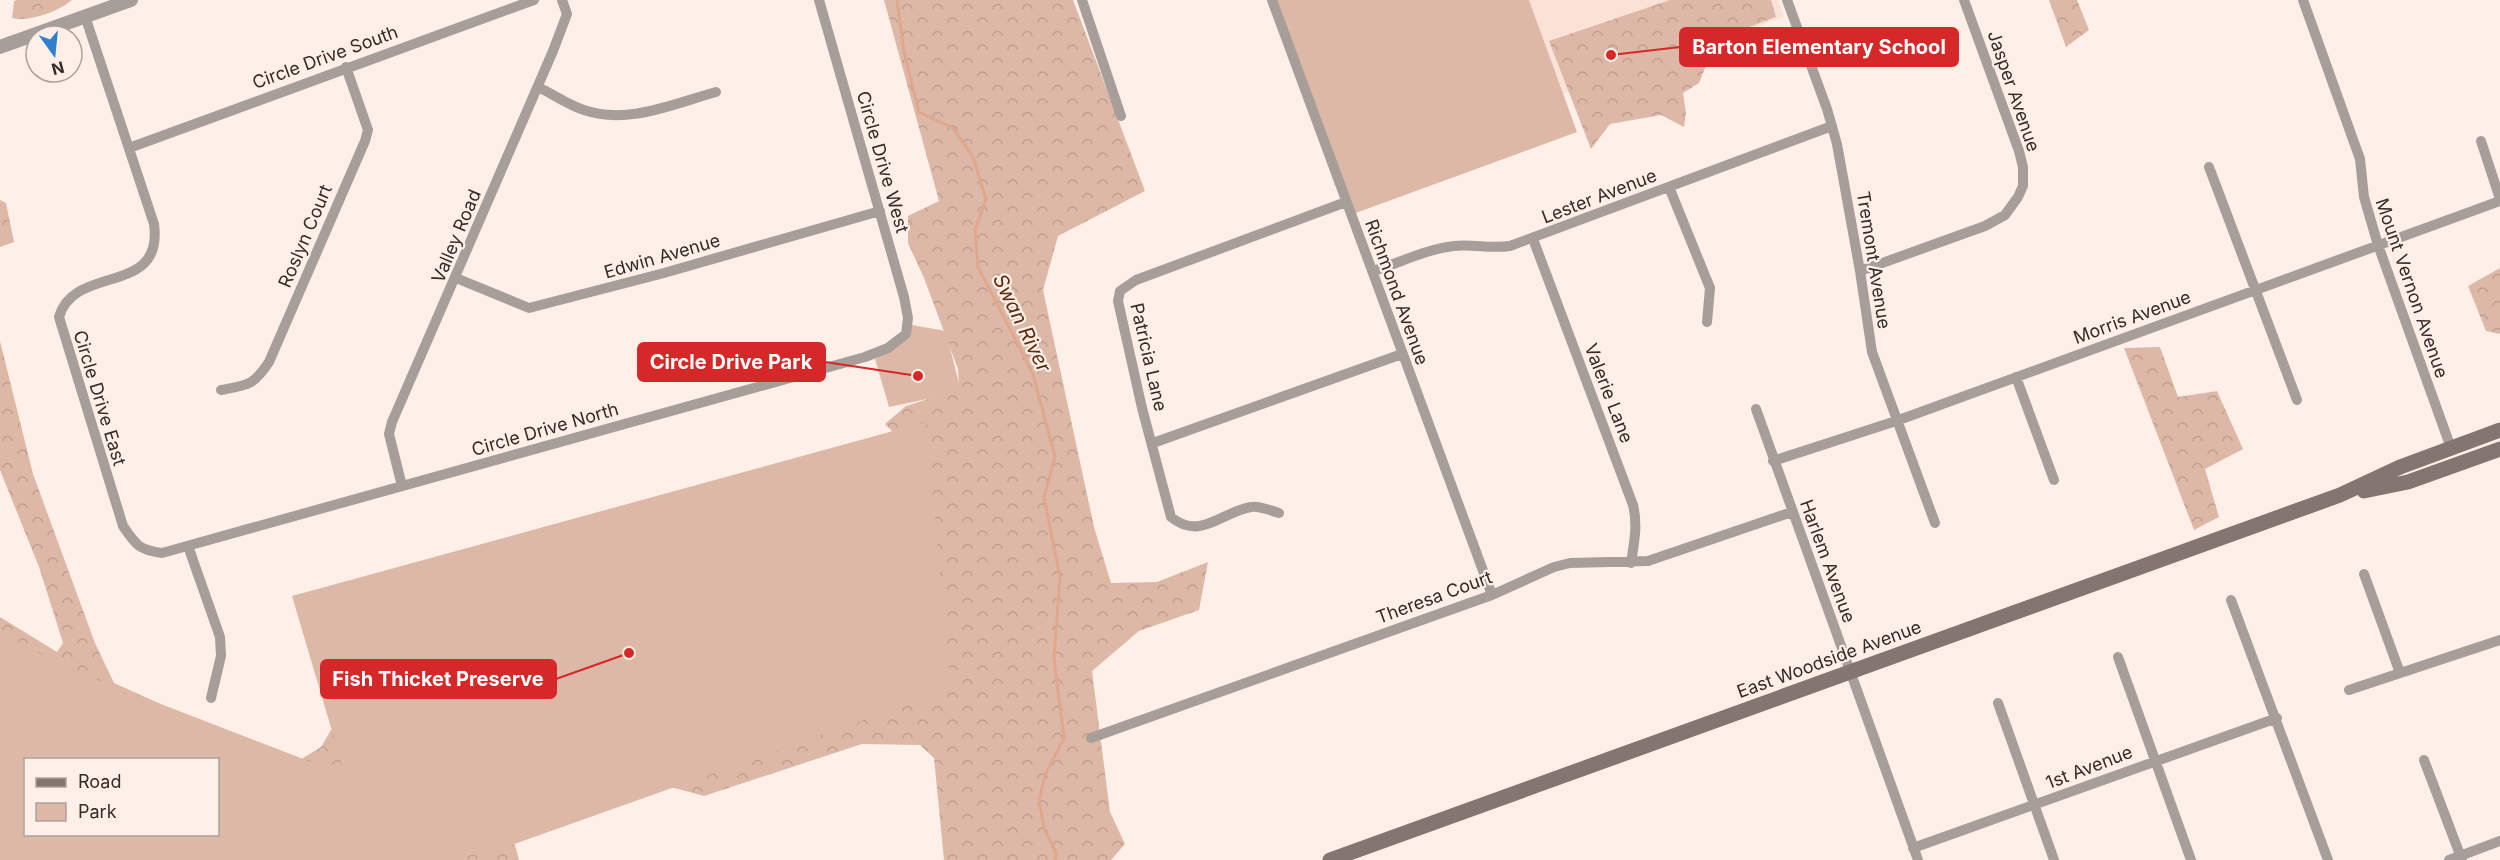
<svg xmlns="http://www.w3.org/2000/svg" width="2500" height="860" viewBox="0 0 2500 860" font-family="Inter,sans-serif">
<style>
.built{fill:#fbe2d6}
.forest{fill:url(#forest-crowns);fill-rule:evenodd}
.park{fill:#ddb8a7;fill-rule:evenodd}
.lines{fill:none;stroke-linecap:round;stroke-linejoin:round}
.stream{stroke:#e0a78d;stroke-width:3}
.minor{stroke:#a89e99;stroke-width:10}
.tertiary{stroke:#a89e99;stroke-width:14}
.secondary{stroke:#83756f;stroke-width:15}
.labels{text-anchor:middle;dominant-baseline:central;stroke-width:4.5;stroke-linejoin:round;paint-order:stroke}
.street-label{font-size:18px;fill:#342b27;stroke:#fef0e9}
.water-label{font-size:20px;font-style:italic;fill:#5d290c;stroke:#fef0e9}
.leader{fill:none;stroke:#d62828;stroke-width:2}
.callout-dot{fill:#d62828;stroke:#fef0e9;stroke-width:2}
.callout{fill:#d62828;stroke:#d62828;stroke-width:2}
.callout-label{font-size:20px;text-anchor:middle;font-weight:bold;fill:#fff}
</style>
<defs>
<pattern id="forest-crowns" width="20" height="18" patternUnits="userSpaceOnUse" patternTransform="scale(1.5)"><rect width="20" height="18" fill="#ddb8a7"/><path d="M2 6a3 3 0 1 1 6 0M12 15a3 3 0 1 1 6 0" fill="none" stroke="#be9e90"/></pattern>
</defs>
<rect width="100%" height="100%" fill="#fef0e9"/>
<path class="built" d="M1529,0H1778L1784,17L1563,94Z"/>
<path class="forest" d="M17,0H72C57,12 31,22 12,18L14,1Z
M884,0H1073L1145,191L1058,236L1043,290L1094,527L1111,583L1157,582L1208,562L1199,610L1139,631L1092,671L1110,812L1125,844L1111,860H944L934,758L920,745L862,744L704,796L615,772L511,830L519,860H0V617L57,652L63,643L39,567L0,470V341L33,474L95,643L114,683L293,764L321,747L338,718L892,431L885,424L906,406L959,389L958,369L924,278L908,243V216L939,201ZM26,760H218V834H26Z
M1670,0H1771L1776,17L1725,36L1717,56L1705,68L1699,83L1683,93L1686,113L1684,127L1661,115L1610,124L1591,149L1549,41Z
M2049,0H2077L2089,30L2066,47Z
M0,200L6,203L14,242L0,247Z
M2500,268V334L2486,331L2468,286Z
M2160,347L2178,397L2217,391L2243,449L2205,469L2219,517L2194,530L2124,348Z"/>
<path class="park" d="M1274,0H1529L1577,132L1353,214Z
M912,325L946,331L961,392L889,407L875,359L890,351Z
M926,422L951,689L500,849L448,860H0V634L78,672L345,775L292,596ZM26,760H218V834H26Z"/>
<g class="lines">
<path class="stream" d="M897,0L904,52L919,112L953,128L973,157L986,199L975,230L978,267L1033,374L1055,457L1044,497L1060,577L1054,659L1064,738L1045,775L1039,801L1044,828L1056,853L1055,860"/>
<path class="minor" d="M1082,0L1121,116
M1272,0L1492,595
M1787,0L1827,109L1837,144L1860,271L1872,352L1935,523
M2303,0L2360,159L2364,197L2378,245L2451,448
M85,16L154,224C164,297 75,263 59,317L123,526C136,545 139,550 162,553L865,357L888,348L906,334L908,318L904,297L819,0
M538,87C553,94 568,105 584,110C627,125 673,104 716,92
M2481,141L2500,199
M129,148L534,0
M2209,167L2297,400
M1669,187L1710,288L1707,322
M1533,239L1633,505C1638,525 1634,543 1631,563
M1373,271C1399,263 1427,249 1454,246C1473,244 1491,249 1510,246L1832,126
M1860,271L1985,226L2005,215L2018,197L2023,186V167L2019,151L1964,0
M456,278L529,308L664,273L880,211
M2016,377L2054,480
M221,390C248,385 253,386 269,362L365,141L368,130L346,67
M1756,409L1918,860
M1153,443L1402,354
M1773,461L1896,421L2500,201
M402,486L389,434L392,422L553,51L567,14L562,0
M1279,513C1271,511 1259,505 1251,507C1221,512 1200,541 1171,517L1142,408L1118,301L1120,291L1136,280L1346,202
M188,546L220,637L221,656L211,698
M2364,574L2400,673
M2231,600L2328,860
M2118,657L2191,860
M2349,690L2500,640
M1998,703L2054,860
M1091,738L1492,595L1554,567L1570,563L1648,561L1792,512
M2424,760L2462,860
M1913,848L2277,718
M2449,860L2500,841"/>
<path class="tertiary" d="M0,47L131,0"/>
<path class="secondary" d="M2364,491L2408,482L2500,449
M1330,860L2340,495L2400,467L2500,430"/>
</g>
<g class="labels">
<g class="street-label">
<text transform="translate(325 57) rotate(-20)">Circle Drive South</text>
<text transform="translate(2014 91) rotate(71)">Jasper Avenue</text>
<text transform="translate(883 162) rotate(74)">Circle Drive West</text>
<text transform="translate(1599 196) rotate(-21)">Lester Avenue</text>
<text transform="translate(305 236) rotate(-67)">Roslyn Court</text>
<text transform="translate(456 236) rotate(-67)">Valley Road</text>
<text transform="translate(662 256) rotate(-16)">Edwin Avenue</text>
<text transform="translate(1874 260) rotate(81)">Tremont Avenue</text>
<text transform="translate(2412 288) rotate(71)">Mount Vernon Avenue</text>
<text transform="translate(1397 292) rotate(70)">Richmond Avenue</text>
<text transform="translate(2132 317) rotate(-20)">Morris Avenue</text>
<text transform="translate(1149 357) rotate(77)">Patricia Lane</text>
<text transform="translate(1609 393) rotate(69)">Valerie Lane</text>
<text transform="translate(100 398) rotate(73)">Circle Drive East</text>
<text transform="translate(545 429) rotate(-16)">Circle Drive North</text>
<text transform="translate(1828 561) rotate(70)">Harlem Avenue</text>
<text transform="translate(1434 597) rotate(-20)">Theresa Court</text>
<text transform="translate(1829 659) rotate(-20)">East Woodside Avenue</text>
<text transform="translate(2089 767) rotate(-21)">1st Avenue</text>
</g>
<g class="water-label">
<text transform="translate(1022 323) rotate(64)">Swan River</text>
</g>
</g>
<path class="leader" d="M1611 55L1680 47M918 376L825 362M629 653L556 679"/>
<g class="callout-dot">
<circle cx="1611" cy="55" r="6"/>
<circle cx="918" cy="376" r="6"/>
<circle cx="629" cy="653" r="6"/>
</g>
<g class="callout">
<rect x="1680" y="28" width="278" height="38" rx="6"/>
<rect x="638" y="343" width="187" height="38" rx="6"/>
<rect x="321" y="660" width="235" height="38" rx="6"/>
</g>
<g class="callout-label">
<text x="1819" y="54">Barton Elementary School</text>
<text x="731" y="369">Circle Drive Park</text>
<text x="438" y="686">Fish Thicket Preserve</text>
</g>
<rect x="24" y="758" width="195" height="78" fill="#fef0e9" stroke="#ada19b" stroke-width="1.5"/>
<rect x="36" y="778" width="30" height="9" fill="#83756f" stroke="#ada19b" stroke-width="1.5"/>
<text x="78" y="788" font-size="18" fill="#342b27">Road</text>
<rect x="36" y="803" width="30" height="18" fill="#ddb8a7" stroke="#ada19b" stroke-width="1.5"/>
<text x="78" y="818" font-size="18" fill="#342b27">Park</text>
<g transform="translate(54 54) rotate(165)"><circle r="28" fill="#fef0e9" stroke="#ada19b" stroke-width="1.5"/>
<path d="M0-4.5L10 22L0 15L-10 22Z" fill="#2f7fce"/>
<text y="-9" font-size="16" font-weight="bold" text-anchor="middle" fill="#342b27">N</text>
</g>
</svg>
